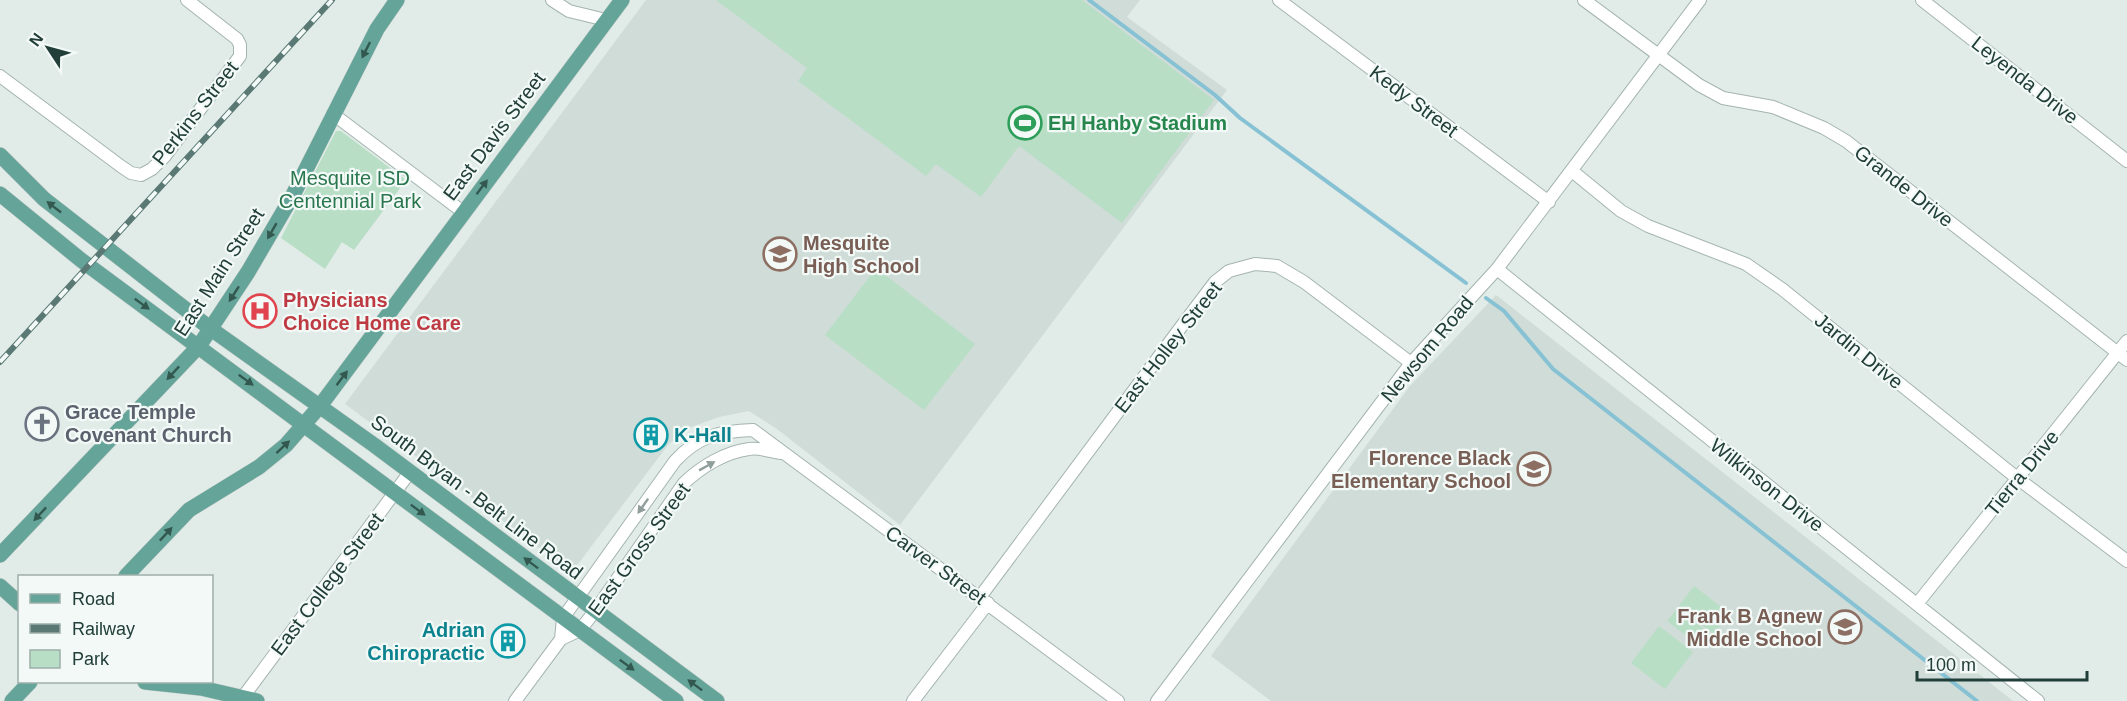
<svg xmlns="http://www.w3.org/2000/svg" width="2127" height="701" viewBox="0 0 2127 701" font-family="Helvetica,sans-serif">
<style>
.built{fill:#cfdcd7}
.green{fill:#b9dec6}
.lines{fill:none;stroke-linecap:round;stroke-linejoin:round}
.stream{stroke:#87c1d4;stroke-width:4}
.minor-casing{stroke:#a4b4b0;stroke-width:14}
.major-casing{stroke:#c1c9c7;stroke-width:16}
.minor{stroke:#fff;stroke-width:12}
.major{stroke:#64a499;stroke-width:15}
.rail-casing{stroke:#5b7974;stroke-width:6}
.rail{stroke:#f2f9f6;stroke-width:4;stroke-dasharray:11;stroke-linecap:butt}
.oneway{fill:#325850}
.oneway2{fill:#909e9c}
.labels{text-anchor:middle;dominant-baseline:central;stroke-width:4.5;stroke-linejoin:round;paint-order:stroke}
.street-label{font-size:20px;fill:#213e38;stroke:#f2f9f6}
.leisure-label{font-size:20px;font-weight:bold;fill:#27864d;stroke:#f2f9f6;text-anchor:start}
.park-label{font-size:20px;fill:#29764e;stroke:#f2f9f6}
.education-label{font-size:20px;font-weight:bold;fill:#785e54;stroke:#f2f9f6;text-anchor:end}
.health-label{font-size:20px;font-weight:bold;fill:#be3a42;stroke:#f2f9f6;text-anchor:start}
.worship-label{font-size:20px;font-weight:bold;fill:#5b616d;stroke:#f2f9f6;text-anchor:start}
.culture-label{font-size:20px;font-weight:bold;fill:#0d838f;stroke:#f2f9f6;text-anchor:start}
</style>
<rect width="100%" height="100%" fill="#e1ece8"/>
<path class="built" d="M646,0H1140L1127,17L1227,90L900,525L777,429L749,411L719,417L686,429L668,445L572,572L345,404Z
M1496,295L1826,553L2013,701H1271L1211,656L1410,386Z"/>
<path class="green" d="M716,0H1082L1214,100L1122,223L1019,146L981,197L936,164L926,176L798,81L807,68Z
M336,131H341L406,180L354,250L342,242L325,269L281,238Z
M876,268L975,344L924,410L825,335Z
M1694,586L1729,613L1714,634L1678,607Z
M1677,609L1712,635L1703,648L1667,621Z
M1659,626L1693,652L1665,689L1631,663Z"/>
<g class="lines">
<path class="stream" d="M1089,0L1215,95L1240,118L1466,283
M1486,298L1504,311L1553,369L1977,701"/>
<defs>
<path id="minor" d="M552,0L569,11L606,20
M1279,0L1549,202
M1584,0L1699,85L1723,98L1773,107L1824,128L1846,141L2127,360
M1922,0L2127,161
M0,76L122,167L131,173L141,175L152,169L165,156L240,56V45L237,39L187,0
M333,114L463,212
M1572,171L1621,211L1648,226L1746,264L1782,289L2017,478L2127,561
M1497,269L2038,701
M980,597L1181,327L1215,282L1229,271L1255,264L1277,266L1304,282L1411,363
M1917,604L2127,341
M561,639L563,618L675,461C698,436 719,431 753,430L1118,701
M240,701L410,472
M515,701L561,639L580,630L595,611L684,483C701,467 725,452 749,449C759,447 772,452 781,453
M913,701L988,603
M1157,701L1411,363L1497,269L1700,0"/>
<path id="major" d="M0,155L44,199L211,329L374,445L717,701
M0,194L81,260L676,701
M0,555L199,346L248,272L293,195L377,29L397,0
M126,576L189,510L259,467L286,445L320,406L622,0
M0,586L20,604
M145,682L201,688L257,701
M12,701L30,682"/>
</defs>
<use href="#minor" class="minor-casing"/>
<use href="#major" class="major-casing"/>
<use href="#minor" class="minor"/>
<use href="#major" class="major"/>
<defs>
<path id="rail" d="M0,362L332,0"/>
</defs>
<use href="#rail" class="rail-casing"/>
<use href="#rail" class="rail"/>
</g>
<defs><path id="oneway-solid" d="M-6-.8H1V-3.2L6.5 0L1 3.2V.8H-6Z" transform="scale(1.5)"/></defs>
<g class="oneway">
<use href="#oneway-solid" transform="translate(366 50) rotate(117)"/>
<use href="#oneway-solid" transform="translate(482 187) rotate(-53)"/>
<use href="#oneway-solid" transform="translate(54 207) rotate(-142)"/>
<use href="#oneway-solid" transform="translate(272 231) rotate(120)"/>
<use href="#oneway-solid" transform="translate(234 294) rotate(123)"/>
<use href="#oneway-solid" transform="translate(142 304) rotate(36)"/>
<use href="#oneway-solid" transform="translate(173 373) rotate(133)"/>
<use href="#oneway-solid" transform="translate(342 378) rotate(-53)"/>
<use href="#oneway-solid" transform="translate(246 380) rotate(36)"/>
<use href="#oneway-solid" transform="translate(283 447) rotate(-43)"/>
<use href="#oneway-solid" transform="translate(418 510) rotate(37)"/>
<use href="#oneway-solid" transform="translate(40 514) rotate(133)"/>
<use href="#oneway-solid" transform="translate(166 534) rotate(-47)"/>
<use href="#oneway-solid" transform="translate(531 563) rotate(-143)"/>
<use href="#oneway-solid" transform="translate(627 665) rotate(36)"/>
<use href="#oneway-solid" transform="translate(695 685) rotate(-143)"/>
</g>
<g class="oneway2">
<use href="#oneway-solid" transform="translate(707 466) rotate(-29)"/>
<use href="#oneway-solid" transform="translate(643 506) rotate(125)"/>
</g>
<defs>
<symbol id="stadium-ring" viewBox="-11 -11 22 22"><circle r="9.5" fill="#f2f9f6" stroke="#2e9e5b" stroke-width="1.5"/><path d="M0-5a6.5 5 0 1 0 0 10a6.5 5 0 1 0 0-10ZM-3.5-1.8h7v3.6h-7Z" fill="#2e9e5b"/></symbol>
<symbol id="school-ring" viewBox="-11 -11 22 22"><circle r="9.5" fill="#f2f9f6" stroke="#8d6e63" stroke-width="1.5"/><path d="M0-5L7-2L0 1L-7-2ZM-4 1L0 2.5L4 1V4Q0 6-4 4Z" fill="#8d6e63"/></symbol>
<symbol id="hospital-ring" viewBox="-11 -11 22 22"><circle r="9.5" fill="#f2f9f6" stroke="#e0444e" stroke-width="1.5"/><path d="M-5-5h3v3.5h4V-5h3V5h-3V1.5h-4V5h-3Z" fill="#e0444e"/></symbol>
<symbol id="church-ring" viewBox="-11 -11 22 22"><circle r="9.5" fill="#f2f9f6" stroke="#6b7280" stroke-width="1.5"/><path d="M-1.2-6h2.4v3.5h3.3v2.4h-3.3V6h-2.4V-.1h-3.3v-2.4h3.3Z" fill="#6b7280"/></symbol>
<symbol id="building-ring" viewBox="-11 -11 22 22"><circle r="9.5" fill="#f2f9f6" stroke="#0f9aa8" stroke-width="1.5"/><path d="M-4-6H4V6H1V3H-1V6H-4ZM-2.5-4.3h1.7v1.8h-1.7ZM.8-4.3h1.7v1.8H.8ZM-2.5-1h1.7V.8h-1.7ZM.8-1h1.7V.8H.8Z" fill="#0f9aa8"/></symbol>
</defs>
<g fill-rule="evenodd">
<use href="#stadium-ring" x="1006" y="104" width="38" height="38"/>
<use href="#school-ring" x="761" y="235" width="38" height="38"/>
<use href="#hospital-ring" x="241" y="292" width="38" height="38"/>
<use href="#church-ring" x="23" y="405" width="38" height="38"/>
<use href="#building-ring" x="632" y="416" width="38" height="38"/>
<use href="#school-ring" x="1515" y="450" width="38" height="38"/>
<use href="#school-ring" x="1826" y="608" width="38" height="38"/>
<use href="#building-ring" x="489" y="622" width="38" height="38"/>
</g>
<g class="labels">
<g class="street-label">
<text transform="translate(2025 80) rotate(38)">Leyenda Drive</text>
<text transform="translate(1414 101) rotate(37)">Kedy Street</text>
<text transform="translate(195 113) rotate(-52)">Perkins Street</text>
<text transform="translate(494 136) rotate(-53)">East Davis Street</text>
<text transform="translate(1904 186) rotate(38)">Grande Drive</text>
<text transform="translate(219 272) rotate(-57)">East Main Street</text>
<text transform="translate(1168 347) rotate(-52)">East Holley Street</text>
<text transform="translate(1427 349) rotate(-50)">Newsom Road</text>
<text transform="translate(1859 351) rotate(39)">Jardin Drive</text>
<text transform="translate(2022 473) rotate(-51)">Tierra Drive</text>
<text transform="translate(1767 485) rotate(38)">Wilkinson Drive</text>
<text transform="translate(477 497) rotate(37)">South Bryan - Belt Line Road</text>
<text transform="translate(639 549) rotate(-54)">East Gross Street</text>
<text transform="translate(936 565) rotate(36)">Carver Street</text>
<text transform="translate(327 584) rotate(-53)">East College Street</text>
</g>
<g class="leisure-label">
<text x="1048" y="123">EH Hanby Stadium</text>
</g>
<g class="park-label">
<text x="350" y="178">Mesquite ISD<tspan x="350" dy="23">Centennial Park</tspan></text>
</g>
<g class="education-label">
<text x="803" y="243" text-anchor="start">Mesquite<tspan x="803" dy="23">High School</tspan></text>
<text x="1511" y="458">Florence Black<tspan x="1511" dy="23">Elementary School</tspan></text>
<text x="1822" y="616">Frank B Agnew<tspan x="1822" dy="23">Middle School</tspan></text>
</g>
<g class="health-label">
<text x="283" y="300">Physicians<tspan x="283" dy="23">Choice Home Care</tspan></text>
</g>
<g class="worship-label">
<text x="65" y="412">Grace Temple<tspan x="65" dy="23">Covenant Church</tspan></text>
</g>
<g class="culture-label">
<text x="674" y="435">K-Hall</text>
<text x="485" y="630" text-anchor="end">Adrian<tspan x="485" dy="23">Chiropractic</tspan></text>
</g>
</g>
<rect x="18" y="575" width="195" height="108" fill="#f2f9f6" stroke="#9eaeaa" stroke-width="1.5"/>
<rect x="30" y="594" width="30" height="9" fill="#64a499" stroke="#9eaeaa" stroke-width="1.5"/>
<text x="72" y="605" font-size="18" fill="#213e38">Road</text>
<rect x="30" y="624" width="30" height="9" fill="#5b7974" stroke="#9eaeaa" stroke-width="1.5"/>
<text x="72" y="635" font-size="18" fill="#213e38">Railway</text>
<rect x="30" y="650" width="30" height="18" fill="#b9dec6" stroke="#9eaeaa" stroke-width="1.5"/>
<text x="72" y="665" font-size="18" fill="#213e38">Park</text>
<g transform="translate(48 48) rotate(306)" stroke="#f2f9f6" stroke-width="4.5" paint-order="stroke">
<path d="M0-4.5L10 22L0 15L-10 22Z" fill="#213e38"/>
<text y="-9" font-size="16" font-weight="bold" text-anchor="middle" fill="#213e38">N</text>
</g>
<path d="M1917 671v9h170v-9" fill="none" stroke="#213e38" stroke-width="3"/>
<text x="1926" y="671" font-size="18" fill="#213e38" stroke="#f2f9f6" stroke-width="4.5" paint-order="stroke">100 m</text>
</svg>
